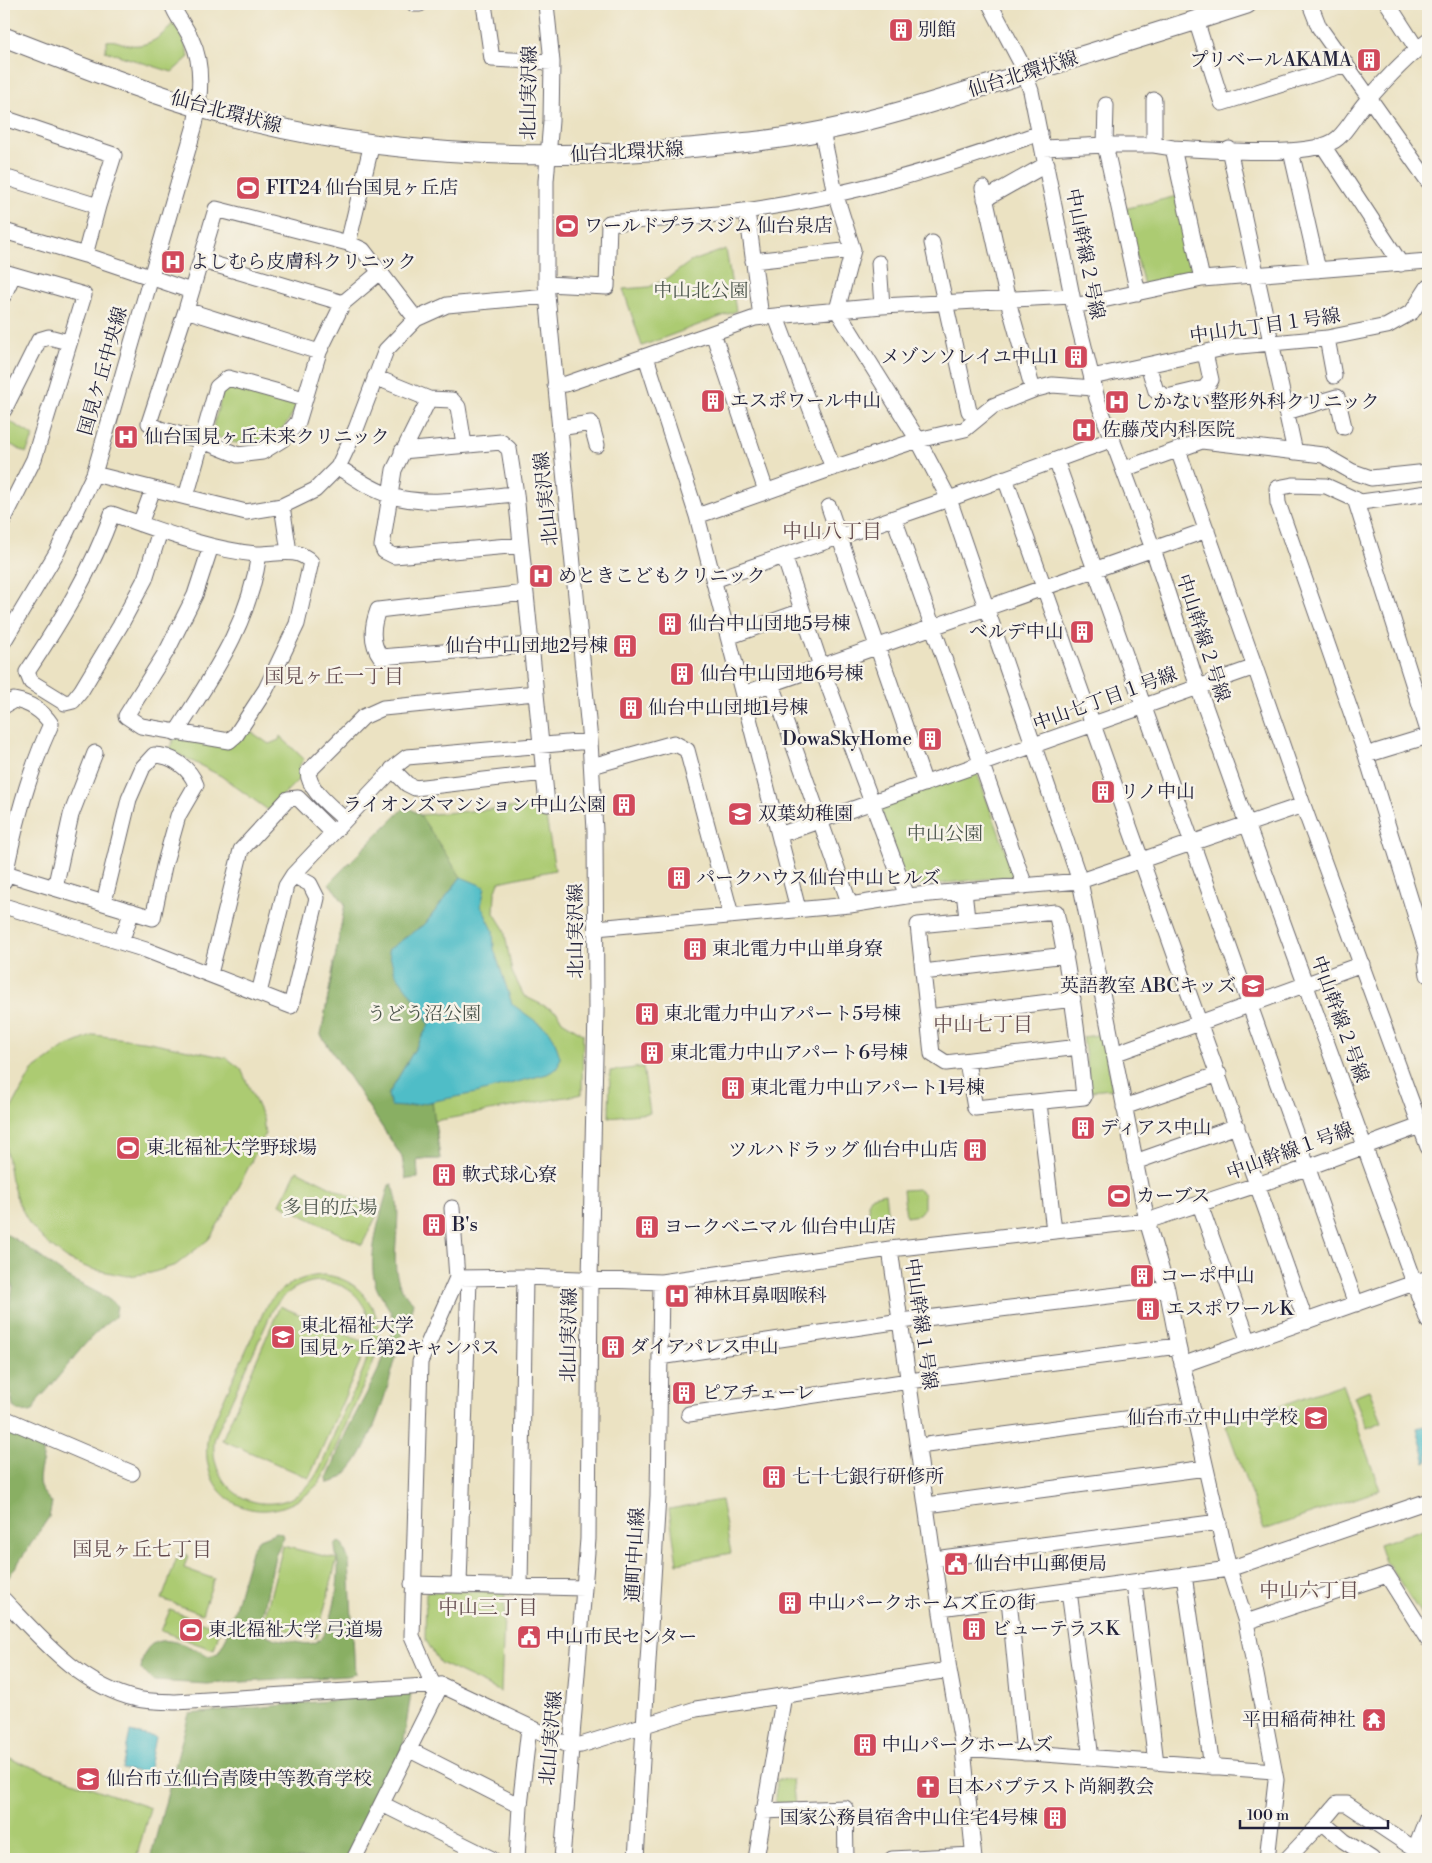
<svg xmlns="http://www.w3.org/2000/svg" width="1432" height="1863" viewBox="0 0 1432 1863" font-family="'Libre Bodoni','Noto Serif JP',serif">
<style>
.green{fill:#accb72;stroke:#677656;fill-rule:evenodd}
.forest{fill:#89af64;stroke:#566850}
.water{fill:#4fbdc7;stroke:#387081}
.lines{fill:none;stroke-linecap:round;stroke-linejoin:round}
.minor-casing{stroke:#68656a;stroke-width:17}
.major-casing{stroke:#68656a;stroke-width:21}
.minor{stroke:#fff;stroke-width:15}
.major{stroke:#fff;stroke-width:19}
.labels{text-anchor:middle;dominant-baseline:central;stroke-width:5;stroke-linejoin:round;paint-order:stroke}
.poi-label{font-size:19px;fill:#22223b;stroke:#f7f3e8;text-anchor:start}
.street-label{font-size:19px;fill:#22223b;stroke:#f7f3e8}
.park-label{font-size:19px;fill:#4b554c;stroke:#f7f3e8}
.neighbourhood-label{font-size:20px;fill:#634b4e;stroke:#f7f3e8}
</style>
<rect width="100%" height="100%" fill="#f7f3e8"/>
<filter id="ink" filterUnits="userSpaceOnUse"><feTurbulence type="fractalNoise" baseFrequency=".02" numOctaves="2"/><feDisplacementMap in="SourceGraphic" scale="10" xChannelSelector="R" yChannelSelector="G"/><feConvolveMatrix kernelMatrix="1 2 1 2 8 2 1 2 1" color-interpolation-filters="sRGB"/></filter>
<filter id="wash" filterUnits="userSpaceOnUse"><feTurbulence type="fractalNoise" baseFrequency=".0096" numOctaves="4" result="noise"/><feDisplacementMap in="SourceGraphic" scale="20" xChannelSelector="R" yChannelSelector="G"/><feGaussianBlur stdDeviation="1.12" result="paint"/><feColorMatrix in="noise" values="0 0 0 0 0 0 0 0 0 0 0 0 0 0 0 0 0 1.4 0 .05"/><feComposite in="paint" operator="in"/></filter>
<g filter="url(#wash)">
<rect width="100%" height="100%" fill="#ebe2c2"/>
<path class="green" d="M173,23L184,41L189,57L172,72L105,51L107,41C116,39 121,44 130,45C149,47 162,37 173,23Z
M1177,196L1194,270L1191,275L1144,285L1124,209Z
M726,249L736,311L642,346L623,289L649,287L668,278L690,262Z
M230,383L288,399L296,405C287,431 269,443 243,443C229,443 220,441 212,430L224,388Z
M4,418L34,436L26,453L4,441Z
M250,731L269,744L279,740L280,736L304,759L299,766L305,773L268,810L221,776L170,750L174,737L242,736Z
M976,770L1014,874L1013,876L908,887L879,804Z
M544,805L555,870L499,882L495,893L494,913L504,929L512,972L524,996L557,1012L562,1021L583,1034L582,1094L435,1121L440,1159H417L418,1178L406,1179L402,1157L321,1035L345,904L329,883L406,806L420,815Z
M1103,1034L1112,1089L1091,1091L1083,1037Z
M94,1035L150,1042L227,1058L241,1069L263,1118L265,1134L229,1206L209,1239L176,1265L151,1273L127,1276L91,1269L69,1260L49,1245L30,1225L18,1202L11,1180L5,1143L11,1109L32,1071L65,1047Z
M643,1067L650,1113L609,1117L610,1071Z
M297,1170L379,1211L362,1245L280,1204Z
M918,1189L924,1194V1208L919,1215L906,1217L903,1190Z
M885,1193L888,1218L872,1220L869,1217L868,1203L872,1196Z
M325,1275C343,1277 357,1285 367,1299C395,1336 365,1380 349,1417C340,1439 332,1463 319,1483C270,1536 195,1507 208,1434L267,1304C284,1285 300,1276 325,1275ZM318,1281C335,1282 351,1287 361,1302C387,1339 356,1383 340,1419C330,1442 322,1476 301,1492C281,1508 249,1507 231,1489C217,1476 211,1455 215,1437L274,1307C285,1292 300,1283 318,1281Z
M280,1306L368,1344L309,1478L222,1440Z
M1342,1384L1380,1490L1264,1530L1226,1425Z
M1369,1390L1382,1422L1367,1428L1354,1396Z
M721,1500L731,1553L677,1563L669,1509Z
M1428,1520V1621L1426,1622L1389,1565L1385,1562L1379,1544L1423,1529L1425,1522Z
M283,1546L337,1559L317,1638L263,1624Z
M179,1552L188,1555L184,1568L214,1579L202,1614L162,1599Z
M505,1591L501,1692L440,1663L425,1639L426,1592Z
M170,1610L220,1629L214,1650L161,1631Z
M4,1757L150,1808L136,1859H4Z
M792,1779L795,1806H778L775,1798L777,1780Z"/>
<path class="forest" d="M406,806L420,815L461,877L426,923L403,939L423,1011L429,1025L388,1095L403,1107L432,1101L440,1159H417L418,1178L406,1179L402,1157L321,1035L345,904L329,883Z
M392,1184C410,1221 377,1272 413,1302C412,1313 405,1323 402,1334C393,1367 368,1479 328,1483L327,1478C334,1464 339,1448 346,1433C361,1402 390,1356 393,1324C394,1309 378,1297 375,1283C367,1255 381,1213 389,1185Z
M4,1233C27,1245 46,1262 68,1277C84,1287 103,1293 117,1306L115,1317C83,1339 65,1373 38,1400L33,1411C25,1414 20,1412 13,1407L11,1395L4,1385V1319L9,1306L13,1287L4,1263Z
M4,1425C25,1432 49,1435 42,1463C40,1470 38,1480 40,1487C42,1492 48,1498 52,1503L49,1517L8,1578L4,1576Z
M277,1532L282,1534L284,1537L275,1556L260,1627C267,1639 277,1639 289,1641C298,1642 308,1646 316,1642C333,1633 339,1583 338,1565C338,1559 335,1553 335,1546L338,1542L342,1543L349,1561L355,1674L348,1676L207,1684L153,1681L141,1669C145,1623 185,1644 209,1656L218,1653L227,1636L252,1548L259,1539Z
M411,1693L403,1747L347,1859H150L189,1714Z"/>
<path class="water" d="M461,877L485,887L481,906L493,930L494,949L512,1004L549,1031L554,1039L560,1057L558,1068L547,1074L476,1093L403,1107L391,1106L388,1095L429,1025L423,1011L395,973L388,950L426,923Z
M1428,1425V1462L1426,1463L1417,1428Z
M130,1732L155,1737L148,1773L122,1769Z"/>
</g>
<g filter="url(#ink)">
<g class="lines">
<defs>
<path id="minor" d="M414,4H420
M484,4L492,59L552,62
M546,4L552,62L551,121L546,181V284L590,741L595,831L596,1011L590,1279L588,1539L562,1859
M990,4L1021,63L1031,91L1074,306L1097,399L1153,549L1198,687L1247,824L1428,1321
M1310,4L1319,27L1428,181
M1388,4L1417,49
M1196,20L1222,103L1346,64
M1154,100V145
M1106,105L1105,145L1138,293
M4,118L114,155L98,206
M822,131L835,193L853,250L837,310L918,440L949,499L1080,881L1147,1221L1167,1289L1178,1346L1229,1569L1246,1622L1276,1780L1267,1859
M1324,147L1401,264
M1044,148L1105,145H1154L1173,148C1207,149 1314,160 1338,138C1349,128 1356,113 1366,102C1385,80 1405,58 1428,41
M1173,148L1202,279
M1229,149L1295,452
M1291,151L1318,270
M4,177L98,206L85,255
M983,188L1008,301L1033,390
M985,199L1047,164
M747,211L761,317
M4,231L85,255L191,291
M348,243L372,143
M932,243L969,411L976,419
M203,261L343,303
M753,261L853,250
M879,263L882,306
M4,272L84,295L34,459L4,519
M380,272L343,303L319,352L298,422L283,439L262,452L238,455L203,441L160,429L149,423L186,310L216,209L348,243L363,250L416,319
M546,284L607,287L609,223C654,219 699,217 744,211C846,197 944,167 1040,133
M4,295L13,275
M1074,306L1202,279L1428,261
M186,310L319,352
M776,317L833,468
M713,333L766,491
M1327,338L1334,376
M646,357L697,516L779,835
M1148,365L1156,391L1167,397L1205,388L1211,380L1205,353
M375,377L429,399L452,400L458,407L464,444
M1092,377L1229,347L1327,338L1387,326L1412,312L1428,287
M555,385L566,384L755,318L882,306L1072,296
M429,399L394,470L382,546L384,551L394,556L520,545
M4,410L39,340L49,337L68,342
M1286,412L1337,397L1344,427
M559,428L591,423L597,445
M1178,450L1255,667
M402,451L501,442L509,449L516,494L547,804
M1056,460L1356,1304
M338,467C354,477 370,489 389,495C426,508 477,497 516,494
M1124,469L1202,441L1323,455L1351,471L1371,478L1428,472
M94,474L246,512L282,506L315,490L338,467L356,429L386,350L416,319L447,305L547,296
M1005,478L1306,1322
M186,497L217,387L228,378L304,399
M1355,499L1428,731
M282,506L289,552
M829,507L925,784
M697,516L833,468L918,440L965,429L993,406L1033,390L1052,385L1094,388
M894,518L1025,886
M140,524L153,489
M160,531L145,579L120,626L81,691L73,701L65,703L31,682L27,672C61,621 91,572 112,514C159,530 206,549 256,554C275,555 297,546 311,562L297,624L266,689L236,735L229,741L141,726L126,716L168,649L195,595L211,546
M784,556L821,666L907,896
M714,580L949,499L1113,439
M525,593L378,610C372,626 370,643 381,657L530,645
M728,637L802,611
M4,641L57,552L94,474L195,125C200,99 204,65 192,41C187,28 176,17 172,4
M772,684L850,905
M743,694L1207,530
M4,706L14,700C30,703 42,710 51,724C28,774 14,827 4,881
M176,733C213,674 249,625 259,554
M1366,755L1428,736
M592,766L674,743L687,750L731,915
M392,769L407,784L415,788L544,773
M344,819C331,806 309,791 308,772L363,717L383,708L535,693
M5,873L153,918L164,866L178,816L196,785C190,768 172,755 154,755L143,767L129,799L104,902
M55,888L71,815L95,753
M964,891L967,919
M4,906L146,950L291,1006L317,898L310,884L293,875
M798,909L779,835L1255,667L1303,805L1428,1147
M596,928L850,905L907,896L1080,881L1303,805
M121,942L132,911
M1428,946L1426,962L1428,975
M1427,953L1366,755L1278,503L1277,488L1293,485L1326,486L1361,502L1428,493
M923,972L1066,955
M210,974L241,850L288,799L298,798L332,832
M259,993L286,886L293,875L398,764L407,757L590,741
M928,1017L1073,999
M1114,1054L1362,964
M967,1062L975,1108L1084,1097C1078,1034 1070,973 1056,912L918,925L932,1054L946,1063L1079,1047
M1039,1103L1054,1231
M1124,1107L1219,1074
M1135,1162L1237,1126
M1200,1205L1249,1342
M452,1208L457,1278L525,1277L661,1282L890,1249
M660,1357L901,1321L1167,1289
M1182,1365L1428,1278
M689,1414L909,1381L1178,1346
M4,1418L132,1473
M919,1446L1193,1410
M927,1505L1206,1468
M934,1559L1219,1522
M1184,1575L1212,1767
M1134,1582L1156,1763
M412,1584L584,1588
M459,1584L469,1279
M520,1586L525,1277
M1069,1591L1091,1758
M1009,1599L1024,1753
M4,1600C42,1640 81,1686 137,1699C150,1702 163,1701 176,1702L441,1685L570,1746L581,1745L696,1709L949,1670
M941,1608L1229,1569L1428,1501
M1246,1622L1387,1575L1428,1640
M433,1685L412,1636L420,1362L457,1278
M963,1748L1274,1771
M408,1749L520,1806
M382,1804L492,1859
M762,1811L845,1808L846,1859
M1322,1822L1337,1804H1347L1428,1858
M1415,1849L1428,1815
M354,1859L441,1685
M517,1859L520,1806L529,1728
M636,1859L658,1496L661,1282
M756,1859L784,1695
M892,1859L973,1855
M974,1859L963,1748L949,1670L890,1249L1147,1221L1287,1175L1428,1123
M1287,1859L1322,1822L1344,1841L1372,1859"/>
<path id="major" d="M4,37C68,62 132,87 197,107C355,154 524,163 688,148C732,144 778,140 822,131C885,118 946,98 1007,79C1087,54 1167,30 1247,4"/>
</defs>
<use href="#minor" class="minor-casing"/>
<use href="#major" class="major-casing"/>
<use href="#minor" class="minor"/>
<use href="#major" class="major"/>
</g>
</g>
<defs>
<symbol id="building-square" viewBox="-11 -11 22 22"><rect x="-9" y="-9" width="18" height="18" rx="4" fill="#d1495b" stroke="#f7f3e8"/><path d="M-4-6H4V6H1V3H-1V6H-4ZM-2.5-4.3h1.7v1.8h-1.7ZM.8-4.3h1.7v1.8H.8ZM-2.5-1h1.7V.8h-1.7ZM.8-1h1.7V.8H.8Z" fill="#fff"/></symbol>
<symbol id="stadium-square" viewBox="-11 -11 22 22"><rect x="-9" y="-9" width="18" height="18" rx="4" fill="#d1495b" stroke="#f7f3e8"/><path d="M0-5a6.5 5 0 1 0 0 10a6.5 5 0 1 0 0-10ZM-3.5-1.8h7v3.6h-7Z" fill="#fff"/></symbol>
<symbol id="hospital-square" viewBox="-11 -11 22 22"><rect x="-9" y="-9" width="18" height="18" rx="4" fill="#d1495b" stroke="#f7f3e8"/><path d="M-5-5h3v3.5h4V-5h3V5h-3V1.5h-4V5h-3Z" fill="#fff"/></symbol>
<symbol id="school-square" viewBox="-11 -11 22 22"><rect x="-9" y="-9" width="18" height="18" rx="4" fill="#d1495b" stroke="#f7f3e8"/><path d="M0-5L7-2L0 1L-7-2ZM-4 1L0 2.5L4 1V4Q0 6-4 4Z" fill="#fff"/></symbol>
<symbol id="university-square" viewBox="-11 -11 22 22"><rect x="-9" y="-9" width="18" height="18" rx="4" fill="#d1495b" stroke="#f7f3e8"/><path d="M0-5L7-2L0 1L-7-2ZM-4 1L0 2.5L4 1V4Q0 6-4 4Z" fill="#fff"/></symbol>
<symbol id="civic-square" viewBox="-11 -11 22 22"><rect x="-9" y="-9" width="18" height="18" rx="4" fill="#d1495b" stroke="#f7f3e8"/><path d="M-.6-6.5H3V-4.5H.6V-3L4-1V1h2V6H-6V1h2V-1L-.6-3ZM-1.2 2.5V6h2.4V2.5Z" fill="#fff"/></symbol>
<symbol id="temple-square" viewBox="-11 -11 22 22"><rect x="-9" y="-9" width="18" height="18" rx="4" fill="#d1495b" stroke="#f7f3e8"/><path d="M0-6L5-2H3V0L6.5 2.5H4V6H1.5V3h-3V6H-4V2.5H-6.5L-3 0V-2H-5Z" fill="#fff"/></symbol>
<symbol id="church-square" viewBox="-11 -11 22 22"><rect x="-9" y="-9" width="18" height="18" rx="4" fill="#d1495b" stroke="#f7f3e8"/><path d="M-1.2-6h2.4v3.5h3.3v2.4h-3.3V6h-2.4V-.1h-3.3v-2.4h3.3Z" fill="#fff"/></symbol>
</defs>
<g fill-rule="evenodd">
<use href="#building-square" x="887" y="16" width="28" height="28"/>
<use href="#building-square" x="1355" y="46" width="28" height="28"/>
<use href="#stadium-square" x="234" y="174" width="28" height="28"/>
<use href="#stadium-square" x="553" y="212" width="28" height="28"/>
<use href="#hospital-square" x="159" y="248" width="28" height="28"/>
<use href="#building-square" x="1062" y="343" width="28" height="28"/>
<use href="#building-square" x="699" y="387" width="28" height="28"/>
<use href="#hospital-square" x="1103" y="388" width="28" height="28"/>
<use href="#hospital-square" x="1070" y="416" width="28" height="28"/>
<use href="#hospital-square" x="112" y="423" width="28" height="28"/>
<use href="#hospital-square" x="527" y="562" width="28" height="28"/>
<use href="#building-square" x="656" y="610" width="28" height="28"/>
<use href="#building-square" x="1068" y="618" width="28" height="28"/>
<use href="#building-square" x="611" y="632" width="28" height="28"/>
<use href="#building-square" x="668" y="660" width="28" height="28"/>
<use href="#building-square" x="617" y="694" width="28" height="28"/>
<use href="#building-square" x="916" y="725" width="28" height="28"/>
<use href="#building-square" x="1089" y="778" width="28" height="28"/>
<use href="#building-square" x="610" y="791" width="28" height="28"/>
<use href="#school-square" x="726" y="800" width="28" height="28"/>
<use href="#building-square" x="665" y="864" width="28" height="28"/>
<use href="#building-square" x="681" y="935" width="28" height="28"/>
<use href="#school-square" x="1239" y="972" width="28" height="28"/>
<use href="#building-square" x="633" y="1000" width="28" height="28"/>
<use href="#building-square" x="638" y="1039" width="28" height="28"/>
<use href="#building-square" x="719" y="1074" width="28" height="28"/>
<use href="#building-square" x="1069" y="1114" width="28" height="28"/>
<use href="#stadium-square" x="114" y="1134" width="28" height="28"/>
<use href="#building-square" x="961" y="1136" width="28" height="28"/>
<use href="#building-square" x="430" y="1161" width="28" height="28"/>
<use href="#stadium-square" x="1105" y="1182" width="28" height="28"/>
<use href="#building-square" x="420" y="1211" width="28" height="28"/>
<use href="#building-square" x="633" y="1213" width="28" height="28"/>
<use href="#building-square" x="1128" y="1262" width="28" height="28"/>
<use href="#hospital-square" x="663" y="1282" width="28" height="28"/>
<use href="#building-square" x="1134" y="1295" width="28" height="28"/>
<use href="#university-square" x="269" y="1323" width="28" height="28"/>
<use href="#building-square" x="599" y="1333" width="28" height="28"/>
<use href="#building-square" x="670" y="1379" width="28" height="28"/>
<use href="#school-square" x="1302" y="1404" width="28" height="28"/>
<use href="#building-square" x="760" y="1463" width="28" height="28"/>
<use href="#civic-square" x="942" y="1550" width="28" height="28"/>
<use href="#building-square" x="776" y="1589" width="28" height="28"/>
<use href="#building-square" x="960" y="1615" width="28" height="28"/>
<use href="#stadium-square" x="177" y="1616" width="28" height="28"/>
<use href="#civic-square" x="515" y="1623" width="28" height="28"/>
<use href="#temple-square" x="1360" y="1706" width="28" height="28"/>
<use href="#building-square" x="851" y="1731" width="28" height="28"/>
<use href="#school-square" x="74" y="1765" width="28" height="28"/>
<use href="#church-square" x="914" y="1773" width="28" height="28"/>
<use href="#building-square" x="1041" y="1804" width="28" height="28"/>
</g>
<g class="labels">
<g class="poi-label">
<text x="918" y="30">別館</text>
<text x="1352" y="60" text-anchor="end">プリベールAKAMA</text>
<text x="266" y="188">FIT24 仙台国見ヶ丘店</text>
<text x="584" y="226">ワールドプラスジム 仙台泉店</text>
<text x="190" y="262">よしむら皮膚科クリニック</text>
<text x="1058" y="357" text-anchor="end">メゾンソレイユ中山1</text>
<text x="730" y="401">エスポワール中山</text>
<text x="1134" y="402">しかない整形外科クリニック</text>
<text x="1102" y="430">佐藤茂内科医院</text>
<text x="144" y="437">仙台国見ヶ丘未来クリニック</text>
<text x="558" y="576">めときこどもクリニック</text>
<text x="688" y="624">仙台中山団地5号棟</text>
<text x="1064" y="632" text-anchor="end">ベルデ中山</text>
<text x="608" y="646" text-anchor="end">仙台中山団地2号棟</text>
<text x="700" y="674">仙台中山団地6号棟</text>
<text x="648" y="708">仙台中山団地1号棟</text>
<text x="912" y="739" text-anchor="end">DowaSkyHome</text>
<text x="1120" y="792">リノ中山</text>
<text x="606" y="805" text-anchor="end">ライオンズマンション中山公園</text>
<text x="758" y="814">双葉幼稚園</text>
<text x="696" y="878">パークハウス仙台中山ヒルズ</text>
<text x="712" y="949">東北電力中山単身寮</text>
<text x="1236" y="986" text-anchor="end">英語教室 ABCキッズ</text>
<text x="664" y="1014">東北電力中山アパート5号棟</text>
<text x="670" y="1053">東北電力中山アパート6号棟</text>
<text x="750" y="1088">東北電力中山アパート1号棟</text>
<text x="1100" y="1128">ディアス中山</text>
<text x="146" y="1148">東北福祉大学野球場</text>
<text x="958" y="1150" text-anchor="end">ツルハドラッグ 仙台中山店</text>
<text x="462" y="1175">軟式球心寮</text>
<text x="1136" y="1196">カーブス</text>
<text x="452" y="1225">B's</text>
<text x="664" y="1227">ヨークベニマル 仙台中山店</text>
<text x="1160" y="1276">コーポ中山</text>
<text x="694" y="1296">神林耳鼻咽喉科</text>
<text x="1166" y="1309">エスポワールK</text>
<text x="300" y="1326">東北福祉大学<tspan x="300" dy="22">国見ヶ丘第2キャンパス</tspan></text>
<text x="630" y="1347">ダイアパレス中山</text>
<text x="702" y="1393">ピアチェーレ</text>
<text x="1298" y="1418" text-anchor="end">仙台市立中山中学校</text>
<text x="792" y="1477">七十七銀行研修所</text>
<text x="974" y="1564">仙台中山郵便局</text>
<text x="808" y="1603">中山パークホームズ丘の街</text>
<text x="992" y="1629">ビューテラスK</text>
<text x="208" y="1630">東北福祉大学 弓道場</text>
<text x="546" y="1637">中山市民センター</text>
<text x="1356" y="1720" text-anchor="end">平田稲荷神社</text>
<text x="882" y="1745">中山パークホームズ</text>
<text x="106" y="1779">仙台市立仙台青陵中等教育学校</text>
<text x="946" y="1787">日本バプテスト尚絅教会</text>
<text x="1038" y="1818" text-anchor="end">国家公務員宿舎中山住宅4号棟</text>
</g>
<g class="street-label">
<text transform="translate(1023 74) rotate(-17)">仙台北環状線</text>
<text transform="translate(529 93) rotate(-89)">北山実沢線</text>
<text transform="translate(226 112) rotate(15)">仙台北環状線</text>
<text transform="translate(627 152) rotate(-3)">仙台北環状線</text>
<text transform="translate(1085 254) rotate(79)">中山幹線２号線</text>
<text transform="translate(1265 326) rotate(-8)">中山九丁目１号線</text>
<text transform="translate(103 371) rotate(-74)">国見ケ丘中央線</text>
<text transform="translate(546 499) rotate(-96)">北山実沢線</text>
<text transform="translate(1203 638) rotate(72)">中山幹線２号線</text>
<text transform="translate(1105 699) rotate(-20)">中山七丁目１号線</text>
<text transform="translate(576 931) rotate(-90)">北山実沢線</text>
<text transform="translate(1340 1019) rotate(70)">中山幹線２号線</text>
<text transform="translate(1290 1151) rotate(-20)">中山幹線１号線</text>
<text transform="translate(921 1324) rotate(82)">中山幹線１号線</text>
<text transform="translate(569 1335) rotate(-89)">北山実沢線</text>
<text transform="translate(635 1555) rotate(-87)">通町中山線</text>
<text transform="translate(551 1738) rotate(-85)">北山実沢線</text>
</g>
<g class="park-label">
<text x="701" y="291">中山北公園</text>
<text x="945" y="834">中山公園</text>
<text x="424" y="1014">うどう沼公園</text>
<text x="330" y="1208">多目的広場</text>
</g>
<g class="neighbourhood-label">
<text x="832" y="532">中山八丁目</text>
<text x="334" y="677">国見ヶ丘一丁目</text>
<text x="983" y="1025">中山七丁目</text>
<text x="142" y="1550">国見ヶ丘七丁目</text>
<text x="1309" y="1591">中山六丁目</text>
<text x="488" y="1608">中山三丁目</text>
</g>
</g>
<rect width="1432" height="1863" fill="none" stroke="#f7f3e8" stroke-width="20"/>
<path d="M1240 1820v8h148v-8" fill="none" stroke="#22223b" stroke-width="2.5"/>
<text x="1247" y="1820" font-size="15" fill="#22223b" stroke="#f7f3e8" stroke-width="4" paint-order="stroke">100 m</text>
</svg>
